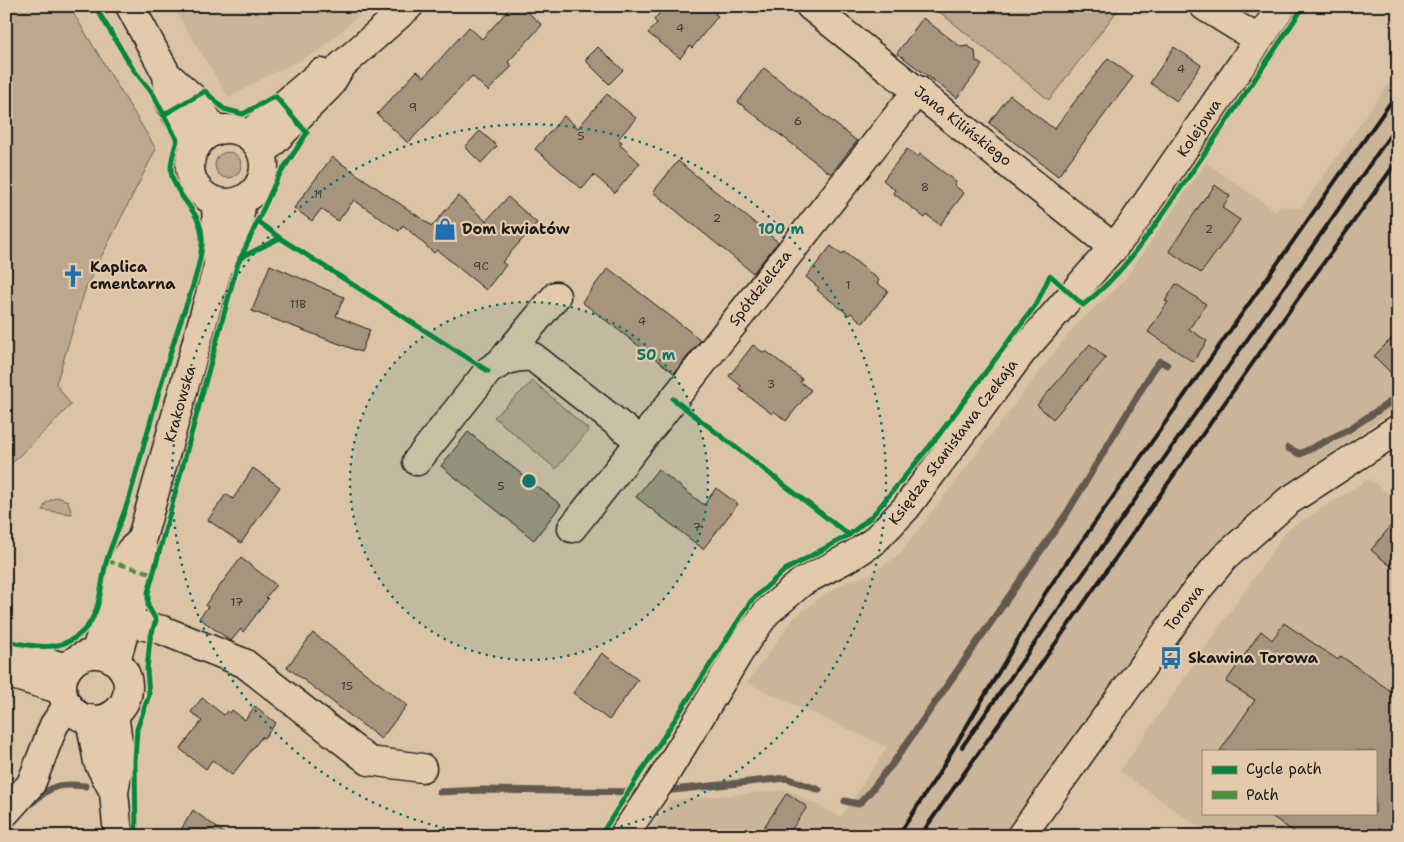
<svg xmlns="http://www.w3.org/2000/svg" width="1404" height="842" viewBox="0 0 1404 842" font-family="'Shantell Sans',sans-serif">
<style>
.built{fill:#cbb599;fill-rule:evenodd}
.green{fill:#bba88e;stroke:#6c6255}
.lines{fill:none;stroke-linecap:round;stroke-linejoin:round}
.stream{stroke:#635a4f;stroke-width:7}
.building{fill:#a5957e;stroke:#1c1c1c}
.minor-casing{stroke:#1c1c1c;stroke-width:31}
.major-casing{stroke:#1c1c1c;stroke-width:31}
.minor{stroke:#e3caab;stroke-width:28}
.major{stroke:#e3caab;stroke-width:28}
.rail{stroke:#1c1c1c;stroke-width:4}
.quiet{stroke:#49923c;stroke-width:4;stroke-dasharray:8 4;stroke-linecap:butt}
.cycleway-casing{stroke:#e3caab;stroke-width:8}
.cycleway{stroke:#00873e;stroke-width:5}
.ring{fill:none;stroke:#0f766e;stroke-width:2.5;stroke-dasharray:2.5 5}
.labels{text-anchor:middle;dominant-baseline:central;stroke-width:4.5;stroke-linejoin:round;paint-order:stroke}
.number-label{font-size:12px;fill:#3e3a34}
.street-label{font-size:15px;fill:#1c1c1c;stroke:#e3caab}
.poi-label{font-size:15px;font-weight:bold;fill:#1c1c1c;stroke:#e3caab;text-anchor:start}
.centre{fill:#0f766e;stroke:#e3caab;stroke-width:2.5}
.ring-label{font-size:15px;text-anchor:middle;font-weight:bold;fill:#0f766e;stroke:#e3caab;stroke-width:4.5;stroke-linejoin:round;paint-order:stroke}
</style>
<rect width="100%" height="100%" fill="#dbc3a5"/>
<filter id="ink" filterUnits="userSpaceOnUse"><feTurbulence type="fractalNoise" baseFrequency=".02" numOctaves="2"/><feDisplacementMap in="SourceGraphic" scale="10" xChannelSelector="R" yChannelSelector="G"/><feConvolveMatrix kernelMatrix="1 2 1 2 8 2 1 2 1" color-interpolation-filters="sRGB"/></filter>
<g filter="url(#ink)">
<path class="built" d="M172,6H369L319,51L267,76L229,98Z
M1398,70V407L1260,503L1162,611L1005,836H645L671,800L788,790L841,817L887,747L747,683L794,618L821,597L848,581L873,573L899,555L1073,328L1124,280L1206,163L1276,211L1281,206L1301,208Z
M1369,479L1398,500V836H1211L1120,771L1287,530ZM1203,751H1375V813H1203Z"/>
<path class="green" d="M6,6H69L156,149L86,287L56,384L71,405L6,469Z
M932,6H1121L1049,100Z
M215 165a13 13 0 1 1 26 0a13 13 0 1 1-26 0Z
M533,381L589,430L556,469L494,417Z
M57,497L68,501L72,514L42,510L47,502Z"/>
<g class="lines">
<path class="stream" d="M1288,448L1300,454L1348,430L1398,397
M663,791L786,778L819,790
M440,792L482,790L645,792
M845,801L858,804C872,794 879,777 891,766L1067,513L1153,370L1160,361L1167,365
M33,802C52,785 59,783 85,786"/>
</g>
<path class="building" d="M512,6H521L542,25L508,62L512,66L488,91L472,76L408,143L377,114L417,71L424,77L469,27L482,39Z
M665,6H721L715,14L718,16L692,48L690,46L680,58L648,33L657,23L654,20Z
M923,18L961,47L968,46L975,51L976,61L982,65L957,98L897,53Z
M598,47L623,70L609,84L585,60Z
M1174,47L1201,65L1177,101L1150,83Z
M1108,58L1133,77L1058,176L989,123L1010,95L1054,129Z
M764,68L857,141L831,174L738,102Z
M607,94L636,118L618,139L622,142L620,145L640,163L615,193L594,175L582,189L535,149L564,116L578,128Z
M480,131L497,146L481,163L465,147Z
M907,149L918,157L920,154L956,182L954,185L964,193L940,225L927,215L925,218L893,193L895,190L883,180Z
M332,157L432,226L458,196L486,221L508,197L537,223L502,262L506,265L486,290L437,250L434,253L403,225L399,231L354,200L338,221L321,209L312,221L294,208Z
M678,161L778,242L753,273L653,192Z
M1215,185L1230,196L1222,208L1240,220L1201,273L1169,251L1206,196L1207,197Z
M831,246L842,255L844,252L879,280L877,283L888,291L863,323L851,313L849,315L817,290L819,288L806,277Z
M270,265L344,297L336,316L370,330L361,352L252,311Z
M608,268L701,340L674,373L582,302Z
M1176,284L1206,304L1189,329L1207,341L1193,362L1148,332L1168,302L1165,301Z
M1398,332V380L1374,356Z
M1090,344L1106,358L1053,419L1037,405Z
M753,345L764,353L766,351L802,379L800,382L811,390L786,421L774,411L772,414L739,389L741,386L729,376Z
M468,432L561,505L534,540L441,466Z
M253,468L280,487L241,543L208,520L226,494L233,499Z
M658,469L704,505L716,488L738,504L703,549L636,497Z
M1398,517V572L1371,550Z
M241,558L276,585L266,597L268,599L243,632L241,629L231,641L199,618L208,607L205,605Z
M1284,623L1338,660L1341,656L1398,696V836H1300L1267,813H1375V751H1220L1255,700L1226,682L1261,631L1272,640Z
M313,633L407,705L381,739L287,667Z
M602,653L638,680L609,720L573,693Z
M202,698L224,715L227,711L230,713L232,710L245,720L255,706L276,723L264,738L262,737L232,775L212,760L206,769L180,749L202,721L191,712Z
M787,793L807,807L787,836H758Z
M193,810L228,836H177Z"/>
<g class="lines">
<defs>
<path id="minor" d="M130,6L167,75L193,98L215,131
M810,6L1114,248
M1204,6L1259,40
M167,75L170,104L196,147
M501,362L556,296
M417,461L488,371C502,361 515,355 533,357L640,441
M572,528L918,90
M127,622L162,630L244,663L369,761L422,768
M6,661C27,654 47,663 68,668
M6,668L13,675L62,690
M6,812L31,784L54,725L68,705
M623,836L664,776L746,641L767,612L802,582L853,555L873,542L906,508L1022,352L1129,229L1282,6
M1021,836L1197,590L1224,558L1287,502L1398,429"/>
<path id="major" d="M190 166a37 37 0 1 1 74 0a37 37 0 1 1-74 0Z
M248,135L321,73
M262,153L329,86L341,66L409,6
M219,265L236,238L242,200
M95,654L122,565L130,551L141,541
M62 687a33 33 0 1 1 66 0a33 33 0 1 1-66 0Z
M116,661L142,570L144,555L141,541L218,266L216,202
M114,714L120,756L114,792L118,836
M90,719L98,762L114,792"/>
</defs>
<use href="#minor" class="minor-casing"/>
<use href="#major" class="major-casing"/>
<use href="#minor" class="minor"/>
<use href="#major" class="major"/>
<path class="rail" d="M962,747L1398,124
M898,836L939,773L1046,592L1398,92
M920,836L1304,290L1398,160"/>
<path class="quiet" d="M107,561L155,574"/>
<defs>
<path id="cycleway" d="M280,238L488,371
M240,258L280,238L257,221
M673,399L849,535
M6,641C34,647 62,653 84,630C102,612 100,583 107,559C114,538 123,517 130,495C145,442 159,388 176,335C185,306 199,276 202,244C204,212 180,203 172,177C169,165 174,151 177,140L153,94L133,69L95,6
M136,836L135,761L137,729L149,695L147,669L150,639L156,620L148,606V593L237,266L278,177L307,133L275,96L243,114L224,109L205,91L163,115
M600,836L751,601L785,570L849,535L872,516L938,436L1037,303L1050,275L1083,305C1124,274 1151,231 1180,189C1222,129 1263,67 1304,6"/>
</defs>
<use href="#cycleway" class="cycleway-casing"/>
<use href="#cycleway" class="cycleway"/>
</g>
</g>
<circle cx="529" cy="481" r="179" fill="#0f766e" fill-opacity=".12"/>
<g class="ring">
<circle cx="529" cy="481" r="179"/>
<path d="M489 836A357 357 0 1 1 569 836"/>
</g>
<defs>
<symbol id="shop-bare" viewBox="-9 -9 18 18"><path d="M-5-2.5h2.3a2.7 3.5 0 0 1 5.4 0H5L5.5 6h-11ZM-1.5-2.5h3a1.5 2.3 0 0 0-3 0Z" fill="#1f6fb2" stroke="#e3caab" stroke-width="2.5" paint-order="stroke"/></symbol>
<symbol id="church-bare" viewBox="-9 -9 18 18"><path d="M-1.2-6h2.4v3.5h3.3v2.4h-3.3V6h-2.4V-.1h-3.3v-2.4h3.3Z" fill="#1f6fb2" stroke="#e3caab" stroke-width="2.5" paint-order="stroke"/></symbol>
<symbol id="bus-bare" viewBox="-9 -9 18 18"><path d="M-5-6H5V4H4V6H2V4H-2V6H-4V4H-5ZM-3.5-4V0h7V-4ZM-3.5 1.2v1.5H-2V1.2ZM2 1.2v1.5H3.5V1.2Z" fill="#1f6fb2" stroke="#e3caab" stroke-width="2.5" paint-order="stroke"/></symbol>
</defs>
<g fill-rule="evenodd">
<use href="#shop-bare" x="429" y="213" width="32" height="32"/>
<use href="#church-bare" x="57" y="260" width="32" height="32"/>
<use href="#bus-bare" x="1155" y="642" width="32" height="32"/>
</g>
<g class="labels">
<g class="number-label">
<text x="680" y="28">4</text>
<text x="1181" y="69">4</text>
<text x="413" y="107">9</text>
<text x="798" y="121">6</text>
<text x="581" y="136">5</text>
<text x="925" y="187">8</text>
<text x="318" y="194">11</text>
<text x="717" y="218">2</text>
<text x="1209" y="229">2</text>
<text x="481" y="266">9C</text>
<text x="848" y="285">1</text>
<text x="298" y="304">11B</text>
<text x="642" y="321">4</text>
<text x="771" y="384">3</text>
<text x="501" y="486">5</text>
<text x="697" y="527">7</text>
<text x="237" y="602">17</text>
<text x="347" y="686">15</text>
</g>
<g class="street-label">
<text transform="translate(963 126) rotate(38)">Jana Kilińskiego</text>
<text transform="translate(1199 128) rotate(-56)">Kolejowa</text>
<text transform="translate(760 288) rotate(-52)">Spółdzielcza</text>
<text transform="translate(180 404) rotate(-74)">Krakowska</text>
<text transform="translate(953 442) rotate(-53)">Księdza Stanisława Czekaja</text>
<text transform="translate(1184 608) rotate(-53)">Torowa</text>
</g>
<g class="poi-label">
<text x="462" y="229">Dom kwiatów</text>
<text x="90" y="267">Kaplica<tspan x="90" dy="17">cmentarna</tspan></text>
<text x="1188" y="658">Skawina Torowa</text>
</g>
</g>
<circle cx="529" cy="481" r="8" class="centre"/>
<g class="ring-label">
<text x="781" y="234">100 m</text>
<text x="656" y="360">50 m</text>
</g>
<rect width="1404" height="842" fill="none" stroke="#e3caab" stroke-width="25"/>
<rect x="12" y="12" width="1379" height="817" fill="none" stroke="#1c1c1c" stroke-width="2" filter="url(#ink)"/>
<rect x="1202" y="750" width="175" height="65" fill="#e3caab" stroke="#938472"/>
<rect x="1212" y="766" width="25" height="8" fill="#00873e" stroke="#938472"/>
<text x="1246" y="774" font-size="15" fill="#1c1c1c">Cycle path</text>
<rect x="1212" y="791" width="25" height="8" fill="#49923c" stroke="#938472"/>
<text x="1246" y="800" font-size="15" fill="#1c1c1c">Path</text>
</svg>
